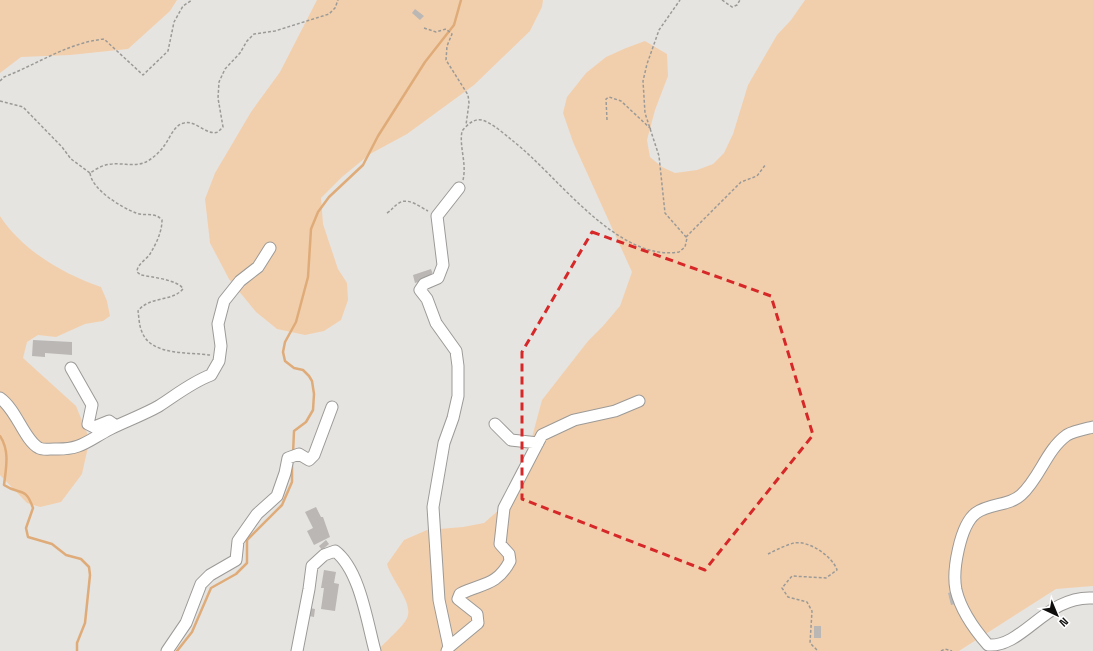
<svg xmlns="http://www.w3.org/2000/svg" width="1093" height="651" viewBox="0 0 1093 651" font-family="'Space Grotesk',sans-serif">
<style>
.green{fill:#f2cfac}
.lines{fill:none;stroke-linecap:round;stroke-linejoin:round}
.stream{stroke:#dfac79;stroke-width:2.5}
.building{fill:#bab7b5}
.minor-casing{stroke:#9c9a97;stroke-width:13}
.path{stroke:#9b9a97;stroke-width:1.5;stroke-dasharray:3 2;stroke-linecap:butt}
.minor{stroke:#fff;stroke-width:11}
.marked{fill:none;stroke:#d62828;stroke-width:3;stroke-dasharray:8 5;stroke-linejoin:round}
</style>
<rect width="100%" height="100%" fill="#e6e4e1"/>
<path class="green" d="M0,0H177L170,11L128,49L70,55L21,57L0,73Z
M317,0H543L542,7L530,31L474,85L407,134L370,154L342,177L321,198L323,224L338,269L347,283L348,300L341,320L324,331L305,335L277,329L256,312L229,279L210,243L205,199L215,173L251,112L280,72Z
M805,0H1093V586L1056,589L959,651H377C384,643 404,626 407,618C414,603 391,580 387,564L404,540L427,530L463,527L484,523L500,509L531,441L542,400L588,341L603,326L620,306L632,272L573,142L563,113L567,97L586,73L606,57L626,48L645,41L667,54L668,76L655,110L647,140L650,157L662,167L675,173L697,170L713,164L724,153L733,134L748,85L777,35L791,20Z
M0,216C22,250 63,274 101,287L107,301L110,316L103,321L85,324L56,337L38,335L27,342L23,358L76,406L87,433L88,447L82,474L61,502L40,507L27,503L0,475Z"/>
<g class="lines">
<path class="stream" d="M0,436C10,451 6,468 4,485C20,496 25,485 33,508L26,528L28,537L52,544L66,555L81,559L89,567L90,575L85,623L77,643V651
M293,454L294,431L306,422L313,410L314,394L312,381L309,376L303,370L294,368L285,361L283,352L285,342L296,322L308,277L311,229L318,212L329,197L363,165L378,136L425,62L454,25L461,0
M177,651L192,632L211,588L236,574L247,563V540L282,505L292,482V463"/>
</g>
<path class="building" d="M415,9L424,16L420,20L412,13Z
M431,269L434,277L415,283L413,275Z
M33,340L72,342V355L45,353V357L32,356Z
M316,507L321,517H323L330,537L314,545L307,531L313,528L305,512Z
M326,540L329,544L322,550L319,546Z
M324,570L336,572L334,583L339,584L335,611L321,609L324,588H321Z
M951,592L955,604L951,605L948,593Z
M310,608L315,609L314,617L309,616Z
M814,626H821V638H814Z"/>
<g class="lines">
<defs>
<path id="minor" d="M71,368L92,405L88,424L94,427L109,421L116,426
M0,398C17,410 24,440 39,448C43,450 49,449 54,449C81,450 87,441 110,429C126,421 143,415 159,406C176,395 192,382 211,375L219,361L221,346L218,324L224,301L240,281L258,267L270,248
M495,424L511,440L538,443
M1093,427C1085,429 1074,431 1067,435C1046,450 1040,478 1021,495C1009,506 990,503 976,513C960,525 952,571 956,590C961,611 974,629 988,645C1023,648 1046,595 1093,598
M449,647L439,600L433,507L444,443L453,418L458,396V366L456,351L436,323L427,299L420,290L424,284L438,278L443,265L437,216L459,188
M167,651L186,623L201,584L210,575L236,560L238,541L257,514L277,496L285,473L288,458L299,454L309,460L314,455L332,407
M297,651L309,589L312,566L324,555L335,551C360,570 367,622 375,651
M447,651L449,647L478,623L477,614L458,599L460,594C482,583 497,586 510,561L509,554L500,544L504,508L542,435L574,420L615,411L639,401"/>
</defs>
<use href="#minor" class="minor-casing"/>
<path class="path" d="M722,0L732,7L737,5L740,0
M424,28L436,32L446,29L452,34L447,46L446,60L468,95L469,103L466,125
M0,81L4,77C38,64 67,43 104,39L143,75L168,51L174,22L183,6L192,0
M0,101L23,107L62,147L71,159L90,173
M607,120L606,99L609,97L621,101L651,129
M463,180C467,163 459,147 462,131C467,125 474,118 482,120C494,124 504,134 513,141C558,176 617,262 679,252L685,247L687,238L665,213L659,156L645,113L643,81L647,64L659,30L680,0
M387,213C392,210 394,206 399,203C408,197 420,207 428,211
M686,237L741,182L757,176L766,164
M210,355C189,352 151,356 142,332C139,326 139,317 138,311C149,296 172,302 183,289C179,280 151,277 141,275L137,272C137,264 146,260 150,254C156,244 162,232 162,220C154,211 145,217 136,213C121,207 92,190 90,173C96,169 104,164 112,164C123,163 136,167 146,162C153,158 160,152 164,146C170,138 174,125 184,123C197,120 206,136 218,132L223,127L218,98L219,82L225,69L240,53L247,41L254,34L275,31L329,14L335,8L338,0
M768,554C776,550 786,545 794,543C809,540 833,557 837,570L826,578L792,576L782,588L788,597L807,602L812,611L810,643L818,651
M941,651L945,649L952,651"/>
<use href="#minor" class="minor"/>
</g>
<path class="marked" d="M592,232L771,296L813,435L705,570L522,499V352Z"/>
<g transform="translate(1057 615) rotate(136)" stroke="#ffffff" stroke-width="3" paint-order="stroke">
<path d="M0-3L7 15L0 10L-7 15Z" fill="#100f0e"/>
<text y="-6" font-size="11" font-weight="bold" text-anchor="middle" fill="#100f0e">N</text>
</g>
</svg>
